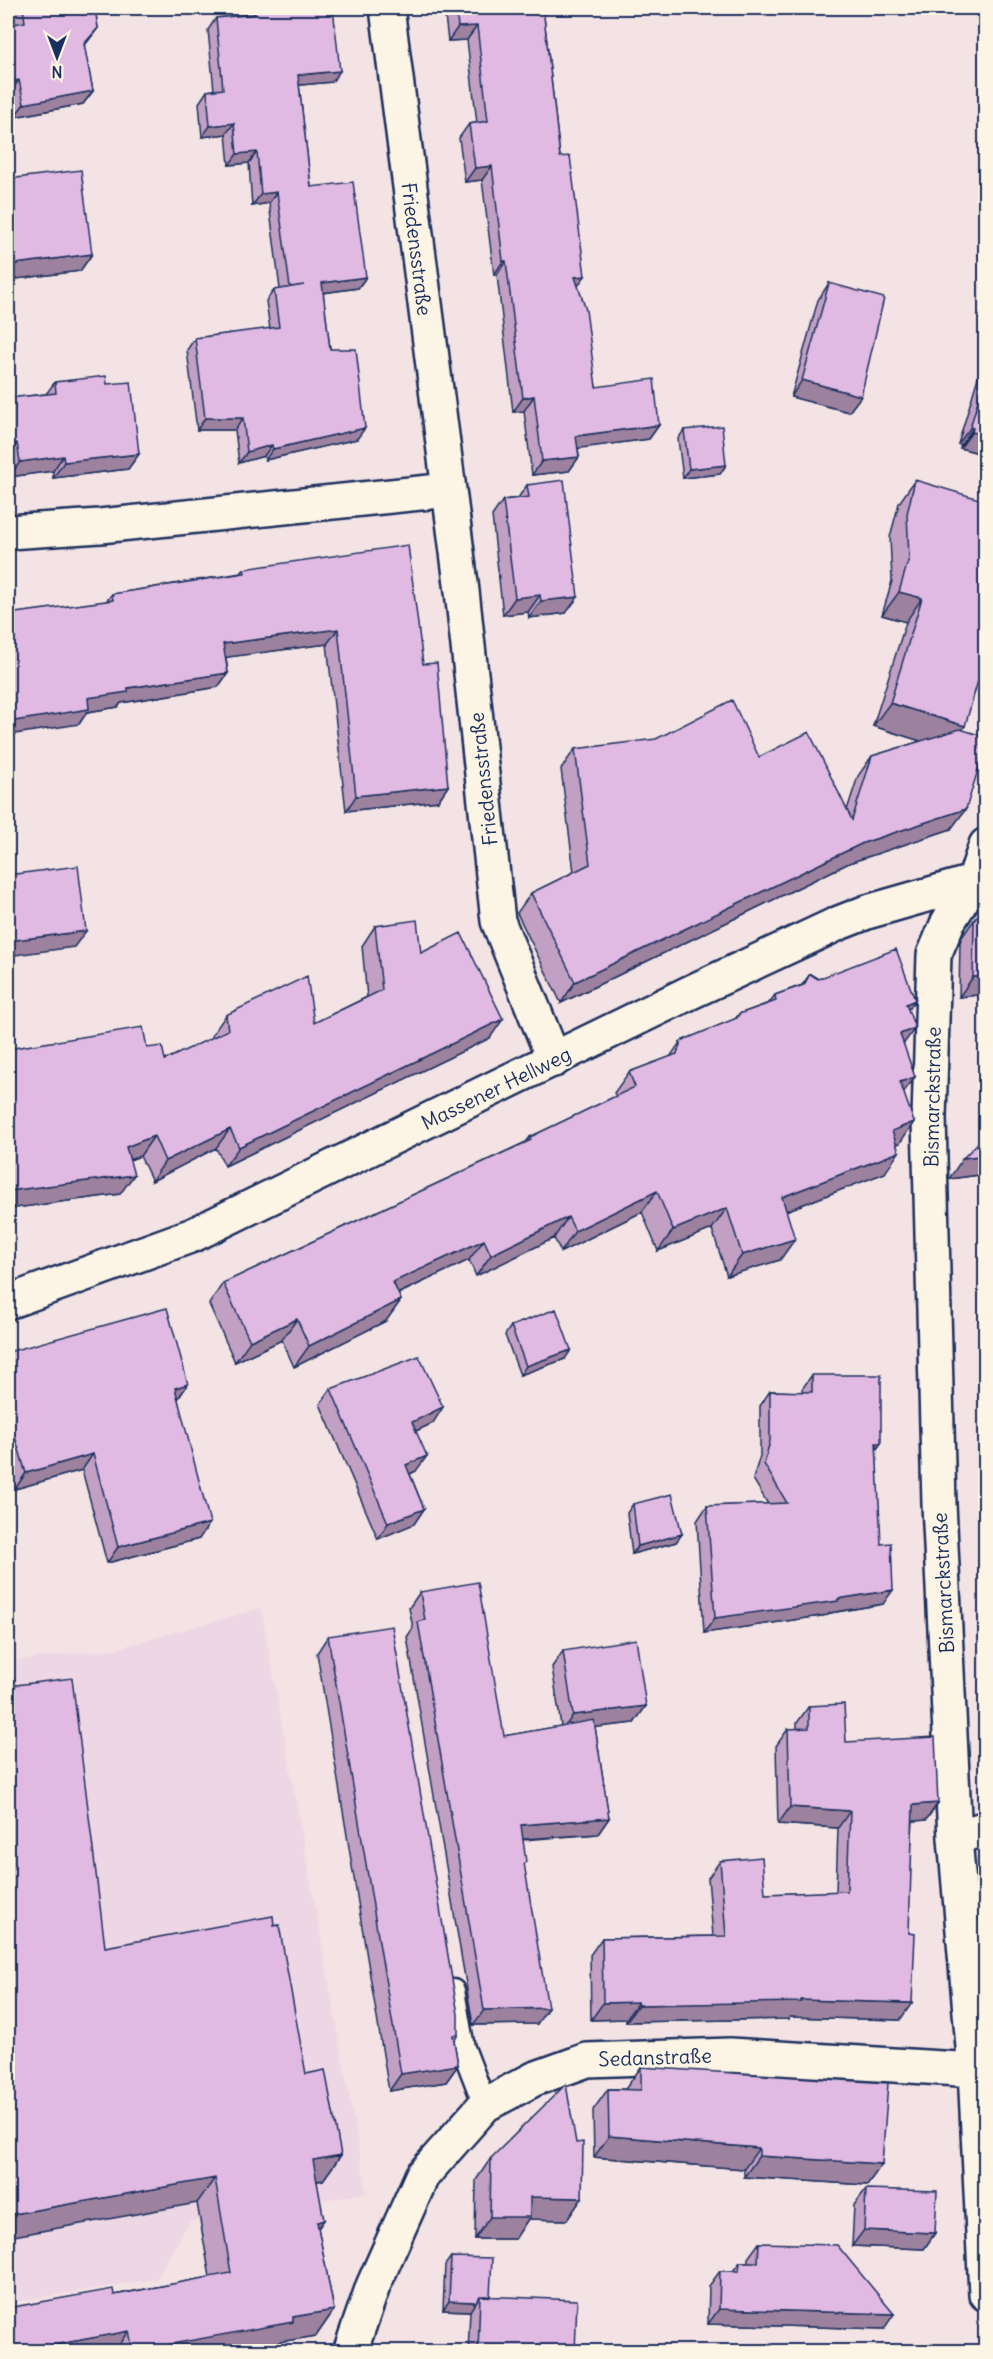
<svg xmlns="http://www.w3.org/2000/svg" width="993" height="2359" viewBox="0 0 993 2359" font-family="Delius,sans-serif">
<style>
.built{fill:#eed7e4}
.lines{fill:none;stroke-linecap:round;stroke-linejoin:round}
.service-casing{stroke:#1b2f5e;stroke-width:27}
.minor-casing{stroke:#1b2f5e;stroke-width:38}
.secondary-casing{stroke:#1b2f5e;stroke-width:38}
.service{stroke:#fcf5e5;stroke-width:22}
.minor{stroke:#fcf5e5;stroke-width:33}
.secondary{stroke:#fcf5e5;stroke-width:33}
.wall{fill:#c1a0c3;stroke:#1b2f5e;stroke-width:1.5}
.shaded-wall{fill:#9d829f;stroke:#1b2f5e;stroke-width:1.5}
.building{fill:#e0bae3;stroke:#1b2f5e;stroke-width:1.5}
.labels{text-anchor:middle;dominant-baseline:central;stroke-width:5;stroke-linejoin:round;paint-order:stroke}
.street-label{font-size:20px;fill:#1b2f5e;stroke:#fcf5e5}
</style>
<rect width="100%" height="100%" fill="#f4e3e4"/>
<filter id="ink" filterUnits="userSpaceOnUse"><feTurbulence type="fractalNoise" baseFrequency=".0167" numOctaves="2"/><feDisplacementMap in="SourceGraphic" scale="12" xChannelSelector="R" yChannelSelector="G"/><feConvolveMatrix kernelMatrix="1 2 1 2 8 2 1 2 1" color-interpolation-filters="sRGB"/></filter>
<g filter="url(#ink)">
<path class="built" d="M261,1608L367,2193L190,2221L156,2279L8,2303V1661L114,1649Z"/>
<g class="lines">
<defs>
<path id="service" d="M453,1991L463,2048L485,2105"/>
<path id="minor" d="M387,8L462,591L498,921L554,1060
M8,532L100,526L449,490
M974,881L948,922L934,955L929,1118L939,1504L955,1838L975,2070L986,2294
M955,1838L986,1828
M350,2352L373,2286L422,2176L485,2105L534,2079L587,2060L730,2055L975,2070"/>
<path id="secondary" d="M974,881L986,845
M8,1302L193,1235L691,992L839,923L867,912L986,878"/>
</defs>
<use href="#service" class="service-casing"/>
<use href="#minor" class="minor-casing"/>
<use href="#secondary" class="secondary-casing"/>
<use href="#service" class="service"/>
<use href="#minor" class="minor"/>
<use href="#secondary" class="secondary"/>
</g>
<path class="wall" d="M12,8H95L98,28L84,46L93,91L83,104L14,117L10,93L8,94V25L14,24Z
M245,8H333L332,82L299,85L311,187L366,277L358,288L323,293L330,349L357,439L265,460L264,456L239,463L235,430H197L187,350L195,338L270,329L266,301L274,290L280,289L269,203L252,206L249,163L229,165L226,134L202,137L199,103L207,91L214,90L208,30L216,18L246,15Z
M444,8H543L560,157L578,286L596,387L659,425L649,439L578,448L579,457L569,471L532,475L524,411L513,412L497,275H494L482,180L465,182L459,138L469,124L477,123L467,40L448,41Z
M8,179L92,254L80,271L8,280Z
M829,283L861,396L849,412L791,397L818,300Z
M986,360V455L960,448L961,445L958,444L981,367Z
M55,382L107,384L139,454L128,469L53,478V471L9,477L8,464V398L46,394Z
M684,430L726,465L720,474L683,478L678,439Z
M915,480L963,730L951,829L849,863L561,1003L517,913L531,893L574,872L561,769L575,749L759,757L847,810L858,776L872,756L921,741L873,726L906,622L882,615L892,581L890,537L899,503Z
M527,485L566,613L529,618L528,612L503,615L492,516L503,500L518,498Z
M244,569L423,664L448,786L438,801L346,811L327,644L226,657L228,673L218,687L121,703L118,707L87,712L79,724L107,600L112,594L241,573Z
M976,917L986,994L959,997L960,942L962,937Z
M375,926L421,953L490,1038L225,1166L216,1148L152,1181L140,1156L130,1160L120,1194L8,1209V1049L147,1048L165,1060L213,1038L212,1035L226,1015L314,1023L367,997L362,946Z
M810,974L818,979L908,1010L903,1045L904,1092L900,1143L897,1144L885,1173L786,1211L780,1260L727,1276L712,1229L658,1251L642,1212L561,1252L554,1238L476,1276L469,1260L398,1294L401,1300L386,1321L294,1367L282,1340L235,1362L209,1304L223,1283L526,1142L530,1137L616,1096L614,1093L629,1072L670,1057L681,1041L735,1019L739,1014L769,1003L775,995L802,985Z
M986,1077V1174L949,1179L982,1138L983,1081Z
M511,1326L565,1359L520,1375L505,1335Z
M8,1352L188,1384L178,1399L199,1539L107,1563L82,1470L15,1489L8,1464Z
M812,1375L881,1443L876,1450L883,1604L830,1613L828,1615L704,1633L697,1521L707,1506L768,1504L753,1479L760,1456V1406L770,1391L802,1392V1389Z
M331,1389L433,1423L416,1431V1471L410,1474L424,1509L414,1524L378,1539L320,1404Z
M633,1504L682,1534L676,1542L632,1554L627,1513Z
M420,1592L504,1736L561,1726L552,1667L563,1651L646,1706L634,1723L595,1727L609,1818L598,1834L523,1840L524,1865L537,2024L473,2025L407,1637L413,1628L409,1608Z
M328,1636L458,2035L454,2041L458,2065L446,2082L389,2091L317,1653Z
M809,1706L846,1742L938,1803L926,1820L913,1821L900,2020L790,2017L789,2019L626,2022V2019L591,2020L590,1955L602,1938L713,1936L708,1878L720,1861L765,1894L836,1892L838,1828L778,1824L776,1746L788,1729H797V1723Z
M105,1947L306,2074L341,2155L323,2180L317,2181L318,2228L334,2310L316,2336L279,2342L276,2347L251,2352H8L114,2295L210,2277L197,2203Z
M641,2067L882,2164L867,2185L744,2177V2169L594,2157L593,2110L608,2089H626V2088Z
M576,2143L582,2198L567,2220L528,2219L515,2239H475L476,2180L491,2158Z
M866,2189L935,2233L924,2249L852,2246L854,2205Z
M759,2243L884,2329L708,2324L709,2286L720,2271H733L740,2262H748V2258Z
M451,2257L490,2296L575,2352H468L470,2311L443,2310L445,2265Z"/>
<path class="shaded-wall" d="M477,26L467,40L448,41L458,27Z
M98,28L88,41L75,57L84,44Z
M340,71L332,82L290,86L298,75Z
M19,80L10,93L8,94V82Z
M93,91L83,104L14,117L24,104Z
M234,123L226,134L202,137L210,126Z
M257,152L249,163L229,165L237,154Z
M492,166L482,180L465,182L475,168Z
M277,192L269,203L252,206L261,194Z
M92,254L80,271L8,280V274L15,264Z
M503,261H506L497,275H494Z
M585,276L575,290V277Z
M366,277L358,288L314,294L322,283Z
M802,380L861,396L849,412L791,397Z
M534,396L524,411L513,412L523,398Z
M205,418H243L235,430H197Z
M659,425L649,439L566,450L576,436Z
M365,428L357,439L265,460L273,449Z
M970,428H973L961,445L958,444Z
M972,432L986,435V455L960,448Z
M17,443L8,457V444Z
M272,445L264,456L239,463L247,452Z
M139,454L128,469L53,478L64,462Z
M63,456L53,471L9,477L20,462Z
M579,457L569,471L532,475L542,461Z
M726,465L720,474L683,478L689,469Z
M899,592L922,598L906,622L882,615Z
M540,595L528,612L503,615L515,598Z
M578,597L566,613L529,618L541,601Z
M338,629L327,644L213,659L223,644Z
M228,673L218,687L121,703L118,707L87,712L79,724L8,735V722L88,698L128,688Z
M890,703L965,726L949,750L873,726Z
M448,786L438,801L346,811L356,796Z
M966,809L951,829L849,863L561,1003L575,982L863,843Z
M86,931L74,947L8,956V941Z
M986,976V994L959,997L973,977Z
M915,1000L900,1021L906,1004Z
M503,1019L490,1038L225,1166L239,1147Z
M915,1028L900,1049V1034Z
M915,1077L900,1097V1082Z
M914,1122L900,1143L877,1152L892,1131Z
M230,1129L216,1148L152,1181L165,1161Z
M154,1136L140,1156L112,1166L126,1147Z
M899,1152L885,1173L767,1218L782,1197Z
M986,1155V1174L949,1179L963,1158Z
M134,1175L120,1194L8,1209V1191Z
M657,1191L642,1212L561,1252L575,1231Z
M727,1208L712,1229L658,1251L673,1230Z
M568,1217L554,1238L476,1276L491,1255Z
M795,1239L780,1260L727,1276L742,1255Z
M484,1240L469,1260L378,1303L393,1282Z
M401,1300L386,1321L294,1367L309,1346Z
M297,1319L282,1340L235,1362L250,1341Z
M571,1350L565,1359L520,1375L526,1366Z
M188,1384L177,1400L175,1388Z
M443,1407L433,1423L401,1438L412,1422Z
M876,1443H881L871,1457Z
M93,1454L82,1470L15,1489L26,1473Z
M427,1456L416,1471L396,1480L406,1465Z
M424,1509L414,1524L378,1539L388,1523Z
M210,1523L199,1539L107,1563L118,1547Z
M682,1534L676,1542L632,1554L638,1546Z
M893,1590L883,1604L830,1613L828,1615L704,1633L715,1618Z
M646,1706L634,1723L562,1731L573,1715Z
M938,1803L926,1820L901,1822L913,1805Z
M790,1807L850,1811L838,1828L778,1824Z
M609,1818L598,1834L510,1840L521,1825Z
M801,2000L912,2003L900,2020L790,2017L789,2019L626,2022L638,2005Z
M638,2002L626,2019L591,2020L603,2003Z
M548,2008L537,2024L473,2025L484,2010Z
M458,2065L446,2082L389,2091L401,2074Z
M609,2136L759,2148L744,2169L594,2157Z
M341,2155L323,2180L295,2185L313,2160Z
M759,2156L882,2164L867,2185L744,2177Z
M215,2178L197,2203L8,2237V2215Z
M530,2197L582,2198L567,2220L528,2219L515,2239H475L490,2217Z
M324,2220L306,2246L317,2222Z
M864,2230L935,2233L924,2249L852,2246Z
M449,2301L476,2302L470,2311L443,2310Z
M719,2309L894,2314L884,2329L708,2324Z
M334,2310L316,2336L279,2342L276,2347L251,2352H133V2351L293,2317Z
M129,2331L115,2352H16Z"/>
<path class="building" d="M23,8H95L98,28L84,44L93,91L24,104L19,80L8,82V25L25,22Z
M254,8H333L340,71L298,75L311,187L353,182L366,277L322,283L330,349H356L365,428L273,449L272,445L247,452L243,418H205L195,338L279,327L274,290L304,285L290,287L277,192L261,194L257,152L237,154L234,123L210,126L207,91L223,89L216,18L255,14Z
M456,8H543L560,157L570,156L585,276L575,277L586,310L596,387L654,379L659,425L576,436L579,457L542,461L534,396L523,398L506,261H503L492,166L475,168L469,124L488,121L477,26L458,27Z
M81,170L92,254L15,264L8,207V179Z
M829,283L884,298L861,396L802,380Z
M986,374V435L972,432L973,428H970Z
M106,376L107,384L131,382L139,454L64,462L63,456L20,462L17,443L8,444V398L56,393L55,382Z
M722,426L726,465L689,469L684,430Z
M564,480L578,597L541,601L540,595L515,598L503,500L529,497L527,485Z
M915,480L986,501V653L965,726L890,703L922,598L899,592L909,558L907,514Z
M408,545L423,664L437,663L448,786L356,796L338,629L223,644L228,673L128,688V692L88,698L89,709L8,722V614L113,600L112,594L245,573L244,569Z
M732,700L759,757L809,732L852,820L872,756L960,729L986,737V744L966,809L863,843L575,982L531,893L590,864L575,749L656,739Z
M78,866L86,931L8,941V875Z
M986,916V976L973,977L974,922L976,917Z
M417,920L421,953L461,933L503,1019L239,1147L230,1129L165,1161L154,1136L126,1147L134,1175L8,1191V1049L143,1027L147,1048L162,1046L165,1060L228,1030L226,1015L307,976L314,1023L382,990L375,926Z
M896,949L915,1000L906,1004L915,1028L900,1034L915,1077L900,1082L914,1122L892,1131L899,1152L782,1197L795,1239L742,1255L727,1208L673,1230L657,1191L575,1231L568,1217L491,1255L484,1240L393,1282L401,1300L309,1346L297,1319L250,1341L223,1283L531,1140L530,1137L635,1087L629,1072L677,1054L681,1041L737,1018L739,1014L776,1001L775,995L804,985L810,974L818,979Z
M986,1135V1155L963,1158Z
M167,1308L188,1384L175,1388L210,1523L118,1547L93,1454L26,1473L8,1413V1352Z
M556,1309L571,1350L526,1366L511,1326Z
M419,1356L443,1407L412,1422L427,1456L406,1465L424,1509L388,1523L331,1389Z
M812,1375H881V1443H876L881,1544L891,1543L893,1590L838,1599V1601L715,1618L707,1506L787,1503L764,1464L770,1441V1391L812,1392Z
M672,1494L682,1534L638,1546L633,1504Z
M478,1582L504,1736L594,1720L609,1818L521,1825L526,1862L524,1863L548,2008L484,2010L418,1622L425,1620L420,1592Z
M392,1626L458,2014V2035H453L458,2065L401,2074L328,1636Z
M636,1639L646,1706L573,1715L563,1651Z
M72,1678L105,1947L273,1916L274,1926L279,1925L306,2074L325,2070L341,2155L313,2160L324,2220L317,2222L334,2310L293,2317V2322L133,2351L129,2331L16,2352H8V2308L113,2289L114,2295L231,2273L215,2178L8,2215V1686Z
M844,1704L846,1742L935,1737L938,1803L913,1805L909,1933L915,1934L912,2003L801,2000V2002L638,2005V2002L603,2003L602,1938L726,1936L720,1861L762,1857L765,1894L847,1891L850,1811L790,1807L788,1729L809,1728V1706Z
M641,2067L888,2083L882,2164L759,2156V2148L609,2136L608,2089L641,2090Z
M566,2084L576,2143L583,2142L582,2198L530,2197V2217H490L491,2158Z
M866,2189L937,2191L935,2233L864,2230Z
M759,2243L837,2245L894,2314L719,2309L720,2271H739L740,2262H758Z
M451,2257L492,2258L490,2296H480L476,2302L449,2301Z
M480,2296L577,2300L575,2352H478Z"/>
</g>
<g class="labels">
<g class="street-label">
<text transform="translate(417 249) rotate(83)">Friedensstraße</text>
<text transform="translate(483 779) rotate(-96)">Friedensstraße</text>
<text transform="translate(496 1088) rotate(-26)">Massener Hellweg</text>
<text transform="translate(932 1097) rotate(-89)">Bismarckstraße</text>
<text transform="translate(943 1583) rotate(-93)">Bismarckstraße</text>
<text transform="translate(655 2057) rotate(-2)">Sedanstraße</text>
</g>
</g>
<rect width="993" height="2359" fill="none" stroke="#fcf5e5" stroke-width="30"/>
<rect x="15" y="15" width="963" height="2329" fill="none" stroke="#1b2f5e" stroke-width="2" filter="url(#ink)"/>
<g transform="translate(57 57) rotate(180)" stroke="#fcf5e5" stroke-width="4.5" paint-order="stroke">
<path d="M0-4.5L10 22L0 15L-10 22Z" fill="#1b2f5e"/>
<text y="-9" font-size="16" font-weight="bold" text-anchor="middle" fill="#1b2f5e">N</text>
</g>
</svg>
